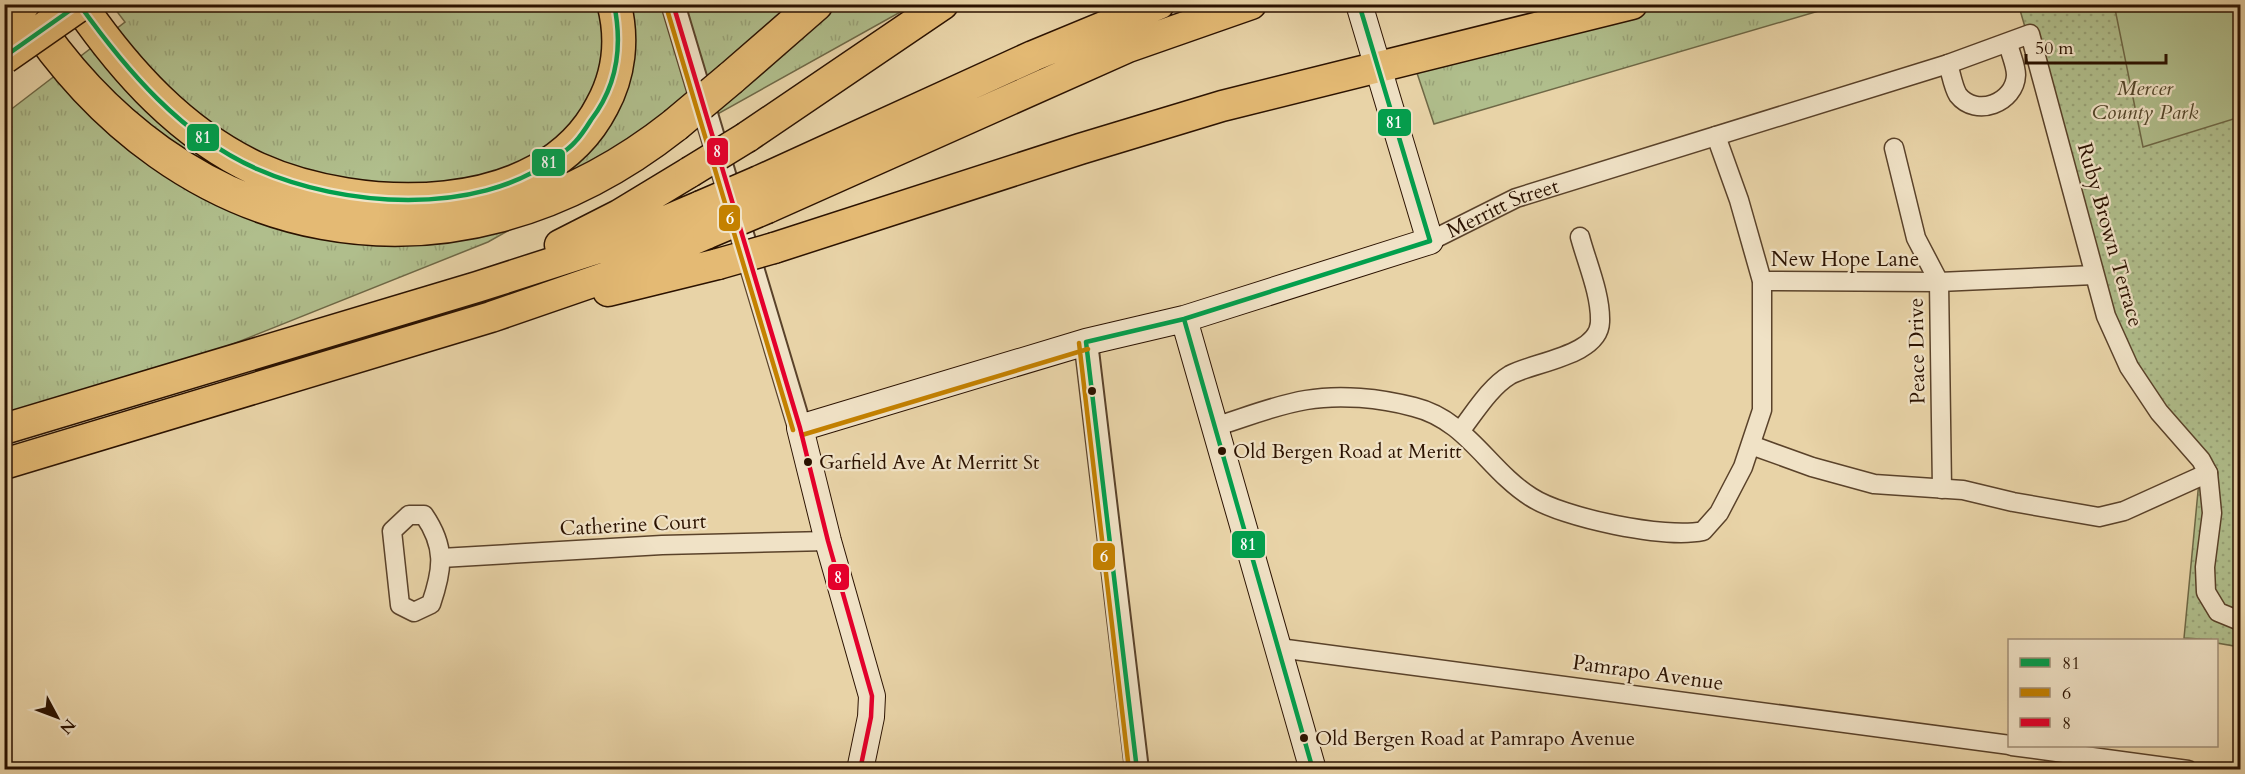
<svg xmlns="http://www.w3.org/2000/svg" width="2245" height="774" viewBox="0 0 2245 774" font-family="Cardo,serif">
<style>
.grass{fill:url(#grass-tufts);stroke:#6e6846;stroke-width:1.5}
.park{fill:url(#park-dots);stroke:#6e6846;stroke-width:1.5}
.pitch{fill:#b0be8c;stroke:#6e6846;stroke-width:1.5}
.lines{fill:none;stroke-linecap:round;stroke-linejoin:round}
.minor-casing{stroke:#5a422a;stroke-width:21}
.tertiary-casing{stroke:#5a422a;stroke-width:26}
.secondary-casing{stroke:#2b1200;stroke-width:28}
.trunk-casing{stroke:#2b1200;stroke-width:33}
.motorway-casing{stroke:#2b1200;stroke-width:36}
.minor{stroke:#f0e2c6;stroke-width:18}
.tertiary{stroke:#f0e2c6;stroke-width:22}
.secondary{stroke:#f0e2c6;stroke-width:26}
.trunk{stroke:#e4ba74;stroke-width:30}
.motorway{stroke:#e4ba74;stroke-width:33}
.trunk-bridge-casing{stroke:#2b1200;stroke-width:33;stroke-linecap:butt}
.motorway-bridge-casing{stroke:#2b1200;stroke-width:36;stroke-linecap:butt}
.trunk-bridge{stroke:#e4ba74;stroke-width:30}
.motorway-bridge{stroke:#e4ba74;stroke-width:33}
.bus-1-casing{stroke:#f0e2c6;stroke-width:9}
.bus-2-casing{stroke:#f0e2c6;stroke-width:9}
.bus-3-casing{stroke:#f0e2c6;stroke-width:9}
.bus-1{stroke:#029f4d;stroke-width:4.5}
.bus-2{stroke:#c48100;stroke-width:4.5}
.bus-3{stroke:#e4002b;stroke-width:4.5}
.bus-dot{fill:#2b1200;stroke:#f0e2c6;stroke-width:2}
.labels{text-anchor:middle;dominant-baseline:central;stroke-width:4.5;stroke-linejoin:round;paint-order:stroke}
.bus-label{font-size:20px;fill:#2b1200;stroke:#f0e2c6;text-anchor:start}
.park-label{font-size:21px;font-style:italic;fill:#53462a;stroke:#f0e2c6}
.street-label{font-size:21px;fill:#2b1200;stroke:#f0e2c6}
.line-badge{stroke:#f0e2c6;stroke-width:2}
.badge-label{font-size:16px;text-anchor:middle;font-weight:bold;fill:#fff}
</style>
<defs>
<pattern id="grass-tufts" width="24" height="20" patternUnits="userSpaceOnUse" patternTransform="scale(1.5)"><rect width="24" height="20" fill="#b0be8c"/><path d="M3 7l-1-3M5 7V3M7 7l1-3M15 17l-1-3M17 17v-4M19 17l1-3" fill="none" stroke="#98a277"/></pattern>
<pattern id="park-dots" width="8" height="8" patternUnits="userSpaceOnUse" patternTransform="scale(1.5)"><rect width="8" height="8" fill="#b0be8c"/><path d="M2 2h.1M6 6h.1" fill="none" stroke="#98a277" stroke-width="1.8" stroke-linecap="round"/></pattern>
</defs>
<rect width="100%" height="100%" fill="#e8d3a7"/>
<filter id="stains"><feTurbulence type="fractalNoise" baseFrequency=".00333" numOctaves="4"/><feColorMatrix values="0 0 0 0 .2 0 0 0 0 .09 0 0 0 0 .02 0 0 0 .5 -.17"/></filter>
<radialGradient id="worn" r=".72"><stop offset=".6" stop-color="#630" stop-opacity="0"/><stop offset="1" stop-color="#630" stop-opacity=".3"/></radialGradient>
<path class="grass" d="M112,5H913L488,242L80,405L5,418V114L125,22Z
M1669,5H1839L1434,124L1416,70Z"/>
<path class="park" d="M2036,4L2240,5V647L2217,643L2216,640L2184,638L2201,460L2119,350L2020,10Z"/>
<path class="pitch" d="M2129,4L2240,5V117L2143,147L2115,9Z"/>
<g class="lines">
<defs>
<g id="minor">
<path d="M1948,64C1951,73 1953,87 1958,95C1976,118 2015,103 2016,75C2016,65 2010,53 2008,43"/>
<path d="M1894,148L1916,238L1939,282L1942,489"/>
<path id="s1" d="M1430,241L1516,198L1948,64L2030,34L2106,316L2129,367L2159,412L2201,460L2208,473L2212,513L2205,567L2206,592L2218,612L2240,621"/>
<path d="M1762,281L1939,282L2094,275"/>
<path d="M1214,427C1244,418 1275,405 1306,400C1340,394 1380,398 1414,407C1467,420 1488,470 1531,497C1563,518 1665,539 1703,531L1719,513L1743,467L1762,410V281L1739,200L1716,136"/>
<path d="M1461,430C1475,412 1490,387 1510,375C1533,362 1599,356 1600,322C1601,295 1587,263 1580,237"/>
<path d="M1751,445L1812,467L1874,484L1963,490L2013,502L2099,517L2124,511L2208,473"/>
<path d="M409,515H424C446,547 443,569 431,604L414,612L400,605L392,531Z"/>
<path d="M441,558L662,545L828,541"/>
<path d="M1279,648L2010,745"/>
<path d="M2012,746L2188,770"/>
</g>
<path id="tertiary" d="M673,4L800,428
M1086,342L1137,770"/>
<path id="secondary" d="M1184,319L1313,770
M860,770L871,717L872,696L828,541L800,428L1086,342L1184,319L1430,241L1359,4"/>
<path id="trunk" d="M747,137L943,4
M759,181L1033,56L1159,4
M767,208L1128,47L1251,4
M560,245L619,215L690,172
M774,248L1080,149L1222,106L1632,4
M608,291L718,264
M4,429L477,287L614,243L701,206
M4,464L491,317L604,278L708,233"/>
<path id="motorway" d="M79,4C126,72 182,134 257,169C359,215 543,221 602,106C619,75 623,39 614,4
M25,9C178,247 451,302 675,125
M731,78L816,4"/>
</defs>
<use href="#minor" class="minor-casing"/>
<use href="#tertiary" class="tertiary-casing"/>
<use href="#secondary" class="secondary-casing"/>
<use href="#trunk" class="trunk-casing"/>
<use href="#motorway" class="motorway-casing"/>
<use href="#minor" class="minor"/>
<use href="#tertiary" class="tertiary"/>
<use href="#secondary" class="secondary"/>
<use href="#trunk" class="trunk"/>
<use href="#motorway" class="motorway"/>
<defs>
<path id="trunk-bridge" d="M690,172L747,137
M701,206L759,181
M708,233L767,208
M718,264L774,248"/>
<path id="motorway-bridge" d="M4,17L23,4
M4,57L80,4
M675,125L731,78"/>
</defs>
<use href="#trunk-bridge" class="trunk-bridge-casing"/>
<use href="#motorway-bridge" class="motorway-bridge-casing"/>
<use href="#trunk-bridge" class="trunk-bridge"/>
<use href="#motorway-bridge" class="motorway-bridge"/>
<defs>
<path id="bus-1" d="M79,4C126,70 182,136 257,169C343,207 475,217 554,159C561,154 569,149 575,142C581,136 586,128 591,120C617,86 623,47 614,4
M1359,4L1430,241
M4,57L79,4
M1184,319L1313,770
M1137,770L1086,342L1184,319L1430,241"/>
<path id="bus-2" d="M666,6L793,430
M1079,343L1129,770
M802,435L1088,349"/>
<path id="bus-3" d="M673,4L800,428L828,541L872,696L871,717L860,770"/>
</defs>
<use href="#bus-1" class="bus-1-casing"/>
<use href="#bus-2" class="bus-2-casing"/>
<use href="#bus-3" class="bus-3-casing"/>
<use href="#bus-1" class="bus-1"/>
<use href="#bus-2" class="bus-2"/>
<use href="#bus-3" class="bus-3"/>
</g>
<g class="bus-dot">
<circle cx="1092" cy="391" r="5"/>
<circle cx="1222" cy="451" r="5"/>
<circle cx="808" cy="462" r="5"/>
<circle cx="1304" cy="738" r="5"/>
</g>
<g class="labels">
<g class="bus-label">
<text x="1233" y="451">Old Bergen Road at Meritt</text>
<text x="819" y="462">Garfield Ave At Merritt St</text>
<text x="1315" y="738">Old Bergen Road at Pamrapo Avenue</text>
</g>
<g class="park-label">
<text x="2145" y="88">Mercer<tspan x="2145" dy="24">County Park</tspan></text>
</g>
<g class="street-label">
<text stroke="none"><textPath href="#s1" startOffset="80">Merritt Street</textPath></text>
<text transform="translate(2110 235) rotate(74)">Ruby Brown Terrace</text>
<text x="1845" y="259">New Hope Lane</text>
<text transform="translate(1917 351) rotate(-91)">Peace Drive</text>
<text transform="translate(633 525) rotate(-3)">Catherine Court</text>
<text transform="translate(1648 673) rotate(8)">Pamrapo Avenue</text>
</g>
</g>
<g class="line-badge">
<rect x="1377" y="108" width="35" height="29" rx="6" fill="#029f4d"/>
<rect x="186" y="123" width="34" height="29" rx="6" fill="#029f4d"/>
<rect x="706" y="137" width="23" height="29" rx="6" fill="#e4002b"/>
<rect x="531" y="148" width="35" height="29" rx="6" fill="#029f4d"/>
<rect x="718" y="204" width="23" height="28" rx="6" fill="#c48100"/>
<rect x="1231" y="530" width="35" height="29" rx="6" fill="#029f4d"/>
<rect x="1092" y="542" width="24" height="29" rx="6" fill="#c48100"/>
<rect x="827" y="563" width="23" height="28" rx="6" fill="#e4002b"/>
</g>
<g class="badge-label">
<text x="1394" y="128">81</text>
<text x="203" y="143">81</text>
<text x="717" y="157">8</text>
<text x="549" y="168">81</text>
<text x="730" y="224">6</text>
<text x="1248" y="550">81</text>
<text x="1104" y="562">6</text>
<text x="838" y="583">8</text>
</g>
<rect width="2245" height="774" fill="none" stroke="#e8d3a7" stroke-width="24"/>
<rect x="6" y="6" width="2233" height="762" fill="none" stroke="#2b1200" stroke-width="3"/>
<rect x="12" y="12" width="2221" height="750" fill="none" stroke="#2b1200" stroke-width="1.5"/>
<rect x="2008" y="639" width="210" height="108" fill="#f0e2c6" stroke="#a18f77" stroke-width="1.5"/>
<rect x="2020" y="658" width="30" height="9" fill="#029f4d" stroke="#a18f77" stroke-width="1.5"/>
<text x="2062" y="669" font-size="18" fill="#2b1200">81</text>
<rect x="2020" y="688" width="30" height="9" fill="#c48100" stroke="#a18f77" stroke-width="1.5"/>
<text x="2062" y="699" font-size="18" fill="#2b1200">6</text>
<rect x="2020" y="718" width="30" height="9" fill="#e4002b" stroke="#a18f77" stroke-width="1.5"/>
<text x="2062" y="729" font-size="18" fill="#2b1200">8</text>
<g transform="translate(57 717) rotate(131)" stroke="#f0e2c6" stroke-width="4.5" paint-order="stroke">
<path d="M0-4.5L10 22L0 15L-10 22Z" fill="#2b1200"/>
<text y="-9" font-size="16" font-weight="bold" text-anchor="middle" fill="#2b1200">N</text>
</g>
<path d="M2026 54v9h140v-9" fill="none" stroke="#2b1200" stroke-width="3"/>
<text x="2035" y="54" font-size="18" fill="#2b1200" stroke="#f0e2c6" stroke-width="4.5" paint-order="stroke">50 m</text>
<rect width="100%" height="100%" filter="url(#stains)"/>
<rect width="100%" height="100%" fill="url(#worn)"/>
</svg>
